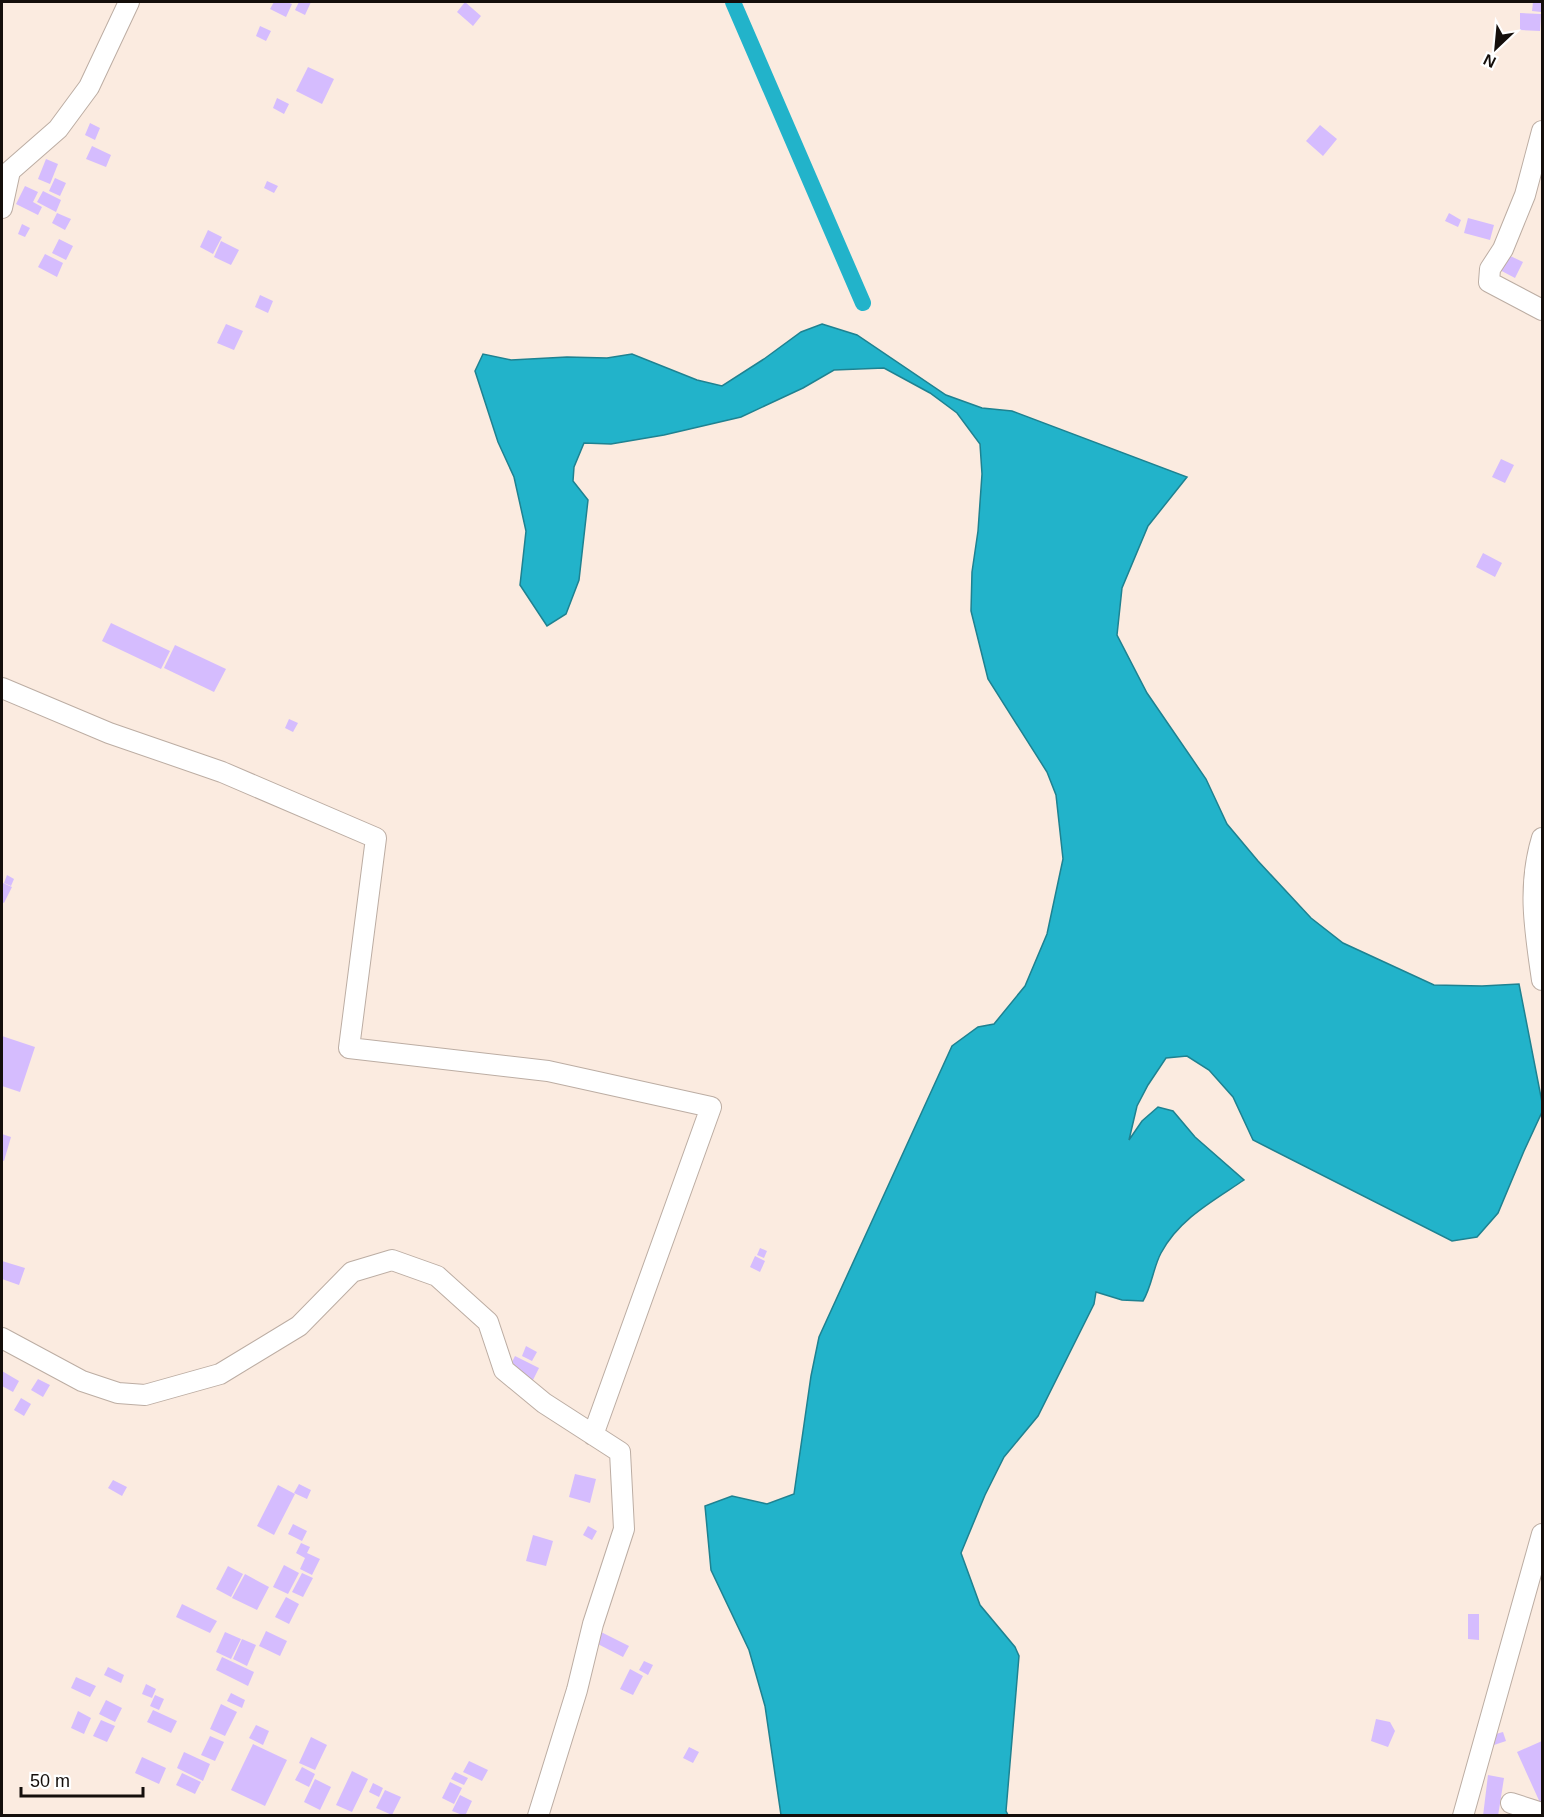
<svg xmlns="http://www.w3.org/2000/svg" width="1544" height="1817" viewBox="0 0 1544 1817" font-family="Helvetica,sans-serif">
<style>
.water{fill:#22b3ca;stroke:#1e8291;stroke-width:1.5}
.lines{fill:none;stroke-linecap:round;stroke-linejoin:round}
.canal{stroke:#22b3ca;stroke-width:16}
.building{fill:#d5bcfe}
.minor-casing{stroke:#bcada3;stroke-width:22}
.minor{stroke:#fff;stroke-width:20}
</style>
<rect width="100%" height="100%" fill="#fbebe0"/>
<path class="water" d="M822,324L857,335L946,395L982,408L1012,411L1187,477L1148,526L1122,588L1117,635L1147,693L1206,779L1227,824L1258,861L1311,918L1343,943L1434,985L1482,986L1519,984L1542,1102V1112L1524,1151L1498,1213L1477,1237L1452,1241L1253,1140L1233,1097L1209,1070L1187,1056L1166,1058L1148,1085L1137,1106L1129,1140L1142,1121L1158,1107L1173,1111L1195,1137L1244,1180C1213,1201 1179,1219 1161,1253C1153,1268 1152,1286 1143,1301L1122,1300L1096,1292L1094,1304L1038,1416L1004,1457L985,1495L961,1553L980,1605L1015,1647L1019,1656L1006,1811L1008,1815H781L765,1706L749,1650L711,1570L705,1506L732,1496L767,1504L794,1494L811,1376L819,1337L952,1046L978,1027L994,1024L1025,986L1047,934L1063,859L1056,795L1047,772L988,679L971,611L972,572L978,531L982,474L980,444L957,413L930,393L884,368L834,370L803,388L741,417L664,435L611,444L584,443L574,467L573,481L588,500L579,580L566,614L547,626L520,585L526,531L514,477L498,442L475,371L483,354L511,360L567,357L607,358L632,354L697,380L722,386L764,359L801,332Z"/>
<g class="lines">
<path class="canal" d="M733,2L863,303"/>
</g>
<path class="building" d="M274,2H287L292,4L286,17L270,9Z
M299,2H311L305,15L295,10Z
M465,2L481,16L473,26L457,12Z
M1533,2L1542,3L1541,12L1532,11Z
M1520,13L1541,14L1540,31L1520,30Z
M260,26L271,31L266,41L256,36Z
M308,67L334,79L322,104L296,91Z
M277,98L289,104L284,114L273,108Z
M90,123L100,128L95,140L85,135Z
M1320,125L1337,139L1323,156L1306,141Z
M92,146L111,155L106,167L86,159Z
M46,159L58,164L50,184L38,179Z
M55,178L66,183L60,196L49,191Z
M267,181L278,186L274,193L264,188Z
M25,186L38,192L33,202L42,207L38,215L16,204Z
M43,191L61,200L56,212L37,202Z
M57,213L71,219L65,230L52,223Z
M1449,213L1461,220L1458,227L1445,221Z
M1468,218L1494,225L1490,240L1464,233Z
M22,224L30,228L25,237L18,234Z
M208,230L222,237L213,254L200,247Z
M59,239L73,246L66,260L52,253Z
M221,241L239,250L231,265L214,257Z
M1504,253L1523,262L1515,278L1496,268Z
M45,254L63,263L57,277L38,267Z
M260,295L273,301L268,313L255,307Z
M226,324L243,331L234,350L217,343Z
M1501,459L1514,465L1505,483L1492,477Z
M1483,553L1502,563L1495,577L1476,567Z
M111,623L170,651L161,669L102,641Z
M175,645L226,669L214,692L164,668Z
M289,719L298,723L293,732L285,728Z
M7,875L14,879L11,886L4,883Z
M3,883L12,887L4,903L2,902Z
M2,1036L35,1047L20,1092L2,1086Z
M2,1134L11,1137L4,1161L2,1160Z
M760,1248L767,1251L764,1258L757,1255Z
M755,1256L765,1261L760,1272L750,1267Z
M2,1261L25,1268L19,1285L2,1279Z
M526,1346L537,1352L532,1361L522,1356Z
M515,1356L539,1368L533,1380L509,1368Z
M2,1371L19,1381L13,1392L2,1386Z
M38,1379L50,1385L43,1397L31,1390Z
M21,1398L31,1404L24,1416L14,1410Z
M575,1474L596,1479L590,1503L569,1497Z
M113,1480L127,1487L122,1496L108,1488Z
M299,1484L311,1490L307,1499L294,1493Z
M278,1485L295,1494L274,1535L257,1526Z
M293,1524L307,1531L302,1541L288,1534Z
M588,1526L597,1531L592,1540L583,1535Z
M533,1535L553,1541L546,1566L526,1561Z
M301,1543L310,1547L307,1553L320,1559L312,1575L300,1569L305,1558L296,1553Z
M284,1565L299,1573L288,1594L273,1587Z
M228,1566L243,1574L231,1597L216,1589Z
M302,1573L313,1578L303,1597L292,1592Z
M245,1574L269,1587L257,1610L232,1598Z
M286,1597L299,1604L289,1624L275,1617Z
M182,1604L217,1621L210,1633L176,1617Z
M1468,1614H1479V1640L1468,1639Z
M266,1631L287,1641L280,1656L259,1646Z
M599,1631L629,1646L623,1657L594,1642Z
M225,1632L241,1639L231,1659L216,1652Z
M242,1639L256,1645L247,1666L233,1659Z
M222,1657L254,1672L248,1686L216,1670Z
M644,1661L653,1665L648,1675L639,1670Z
M108,1667L124,1675L121,1683L104,1675Z
M630,1669L643,1676L633,1695L620,1689Z
M76,1677L96,1686L90,1697L71,1688Z
M146,1684L156,1689L152,1698L142,1694Z
M231,1693L245,1700L242,1708L227,1701Z
M155,1695L164,1699L159,1710L150,1706Z
M106,1700L122,1708L115,1722L99,1714Z
M221,1704L237,1712L225,1736L210,1729Z
M153,1710L177,1721L171,1733L147,1722Z
M78,1711L91,1718L84,1734L71,1728Z
M1376,1719L1390,1722L1395,1731L1388,1747L1371,1741Z
M101,1720L115,1726L107,1742L93,1736Z
M256,1725L269,1731L263,1745L249,1738Z
M1503,1732L1506,1741L1491,1746L1489,1736Z
M210,1736L224,1742L215,1761L201,1755Z
M311,1737L327,1745L315,1770L299,1763Z
M1542,1741V1807L1517,1752Z
M253,1744L287,1760L265,1806L231,1790Z
M689,1747L699,1752L693,1763L683,1758Z
M184,1752L210,1764L203,1781L177,1768Z
M142,1757L166,1768L159,1784L135,1773Z
M469,1761L488,1770L482,1781L463,1772Z
M302,1767L315,1774L309,1787L295,1780Z
M352,1771L368,1779L352,1812L336,1805Z
M455,1772L468,1778L464,1785L451,1779Z
M182,1773L201,1782L195,1794L176,1785Z
M1488,1775L1504,1778L1498,1816H1483Z
M315,1779L331,1787L320,1810L304,1802Z
M450,1782L462,1788L454,1804L442,1798Z
M373,1783L383,1788L379,1797L369,1792Z
M385,1790L401,1797L392,1815L376,1808Z
M460,1795L472,1801L465,1816L452,1811Z"/>
<g class="lines">
<defs>
<path id="minor" d="M1542,131L1525,195L1503,249L1490,269L1489,282L1542,310
M2,208L10,171L58,129L89,87L129,2
M2,688L109,733L222,772L376,838L349,1048L548,1071L711,1107L593,1435
M1542,838C1527,887 1535,931 1542,980
M2,1338L82,1381L118,1393L145,1395L220,1374L299,1326L352,1272L392,1260L437,1276L488,1322L504,1370L544,1403L620,1452L624,1529L593,1624L577,1690L538,1816
M1511,1803L1542,1813
M1463,1816L1542,1534"/>
</defs>
<use href="#minor" class="minor-casing"/>
<use href="#minor" class="minor"/>
</g>
<rect width="1544" height="1817" fill="none" stroke="#140e0b" stroke-width="6"/>
<g transform="translate(1496 48) rotate(206)" stroke="#ffffff" stroke-width="4.5" paint-order="stroke">
<path d="M0-4.5L10 22L0 15L-10 22Z" fill="#140e0b"/>
<text y="-9" font-size="16" font-weight="bold" text-anchor="middle" fill="#140e0b">N</text>
</g>
<path d="M21 1787v9h122v-9" fill="none" stroke="#140e0b" stroke-width="3"/>
<text x="30" y="1787" font-size="18" fill="#140e0b" stroke="#ffffff" stroke-width="4.5" paint-order="stroke">50 m</text>
</svg>
